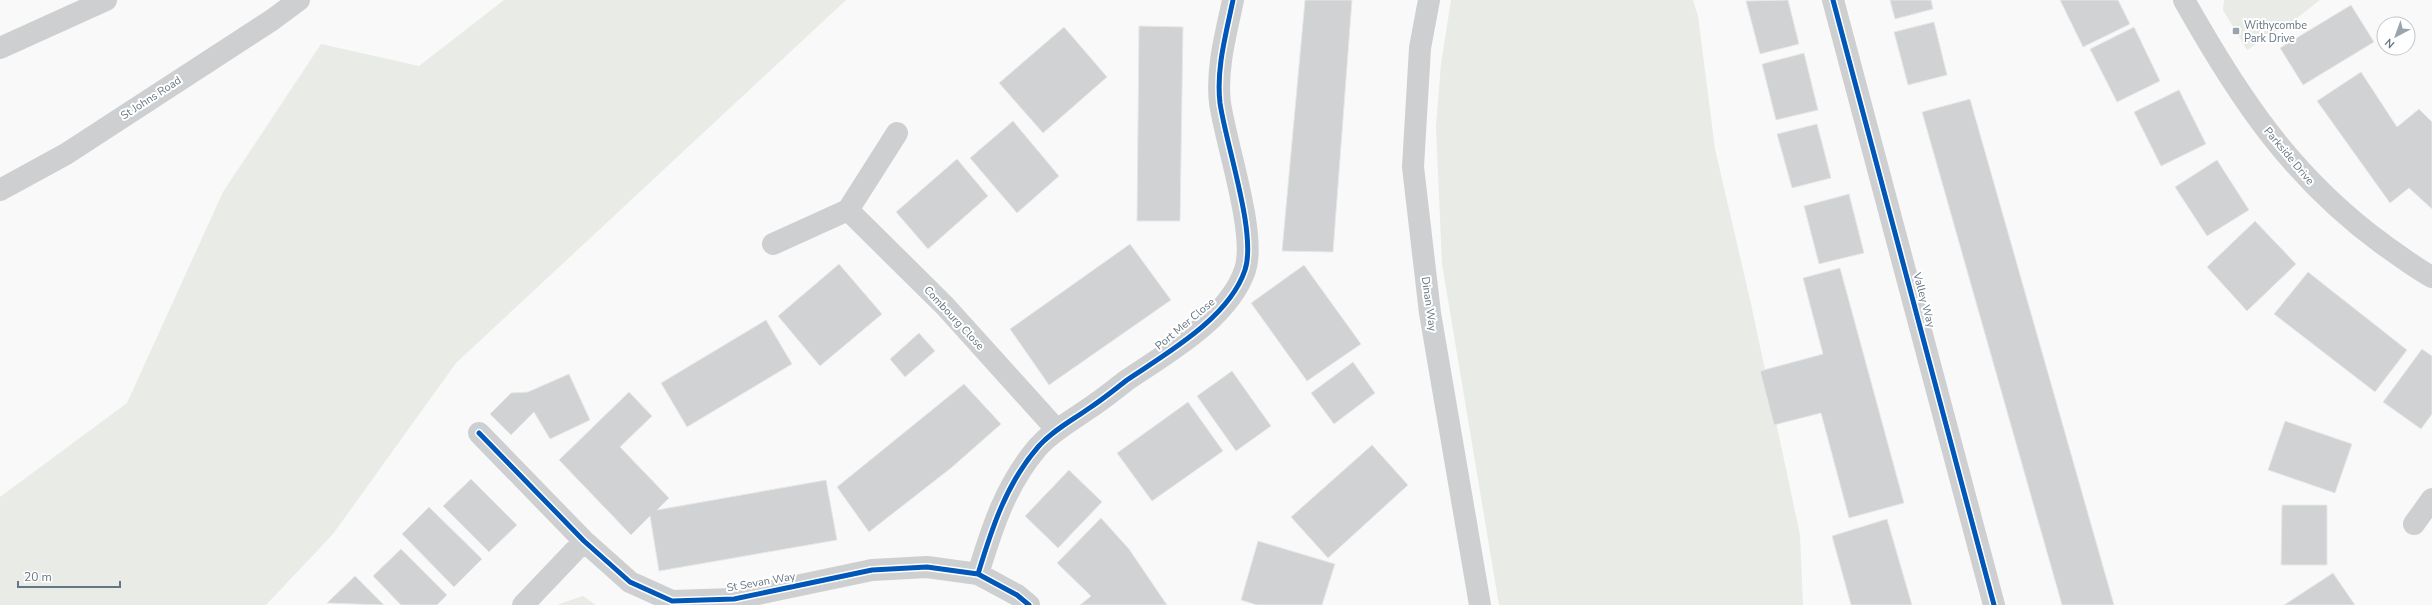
<svg xmlns="http://www.w3.org/2000/svg" width="2432" height="605" viewBox="0 0 2432 605" font-family="'Nunito Sans',sans-serif">
<style>
.green{fill:#e8ebe6}
.building{fill:#d0d2d3;stroke:#e8e8e8}
.lines{fill:none;stroke-linecap:round;stroke-linejoin:round}
.minor{stroke:#cecfd0;stroke-width:22}
.cycleway-casing{stroke:#fff;stroke-width:8}
.cycleway{stroke:#0057b8;stroke-width:5}
.poi-dot{fill:#99a4ac;stroke:#fff;stroke-width:1.5}
.labels{text-anchor:middle;dominant-baseline:central;stroke-width:4;stroke-linejoin:round;paint-order:stroke}
.poi-label{font-size:11px;fill:#657683;stroke:#fff;text-anchor:start}
.street-label{font-size:11px;fill:#657683;stroke:#fff}
</style>
<rect width="100%" height="100%" fill="#f9f9f9"/>
<path class="green" d="M504,0H846L456,363L333,534L266,605H0V497L127,403L223,192L321,44L419,66Z
M1451,0H1693L1698,16L1715,149L1751,304L1800,535L1803,605H1499L1442,264L1436,127L1441,64Z
M2224,0H2320L2297,18L2247,50L2223,10Z
M583,596L596,605H558L559,604Z"/>
<path class="building" d="M1305,0H1352L1333,252L1282,251Z
M1788,0L1799,44L1760,54L1746,1Z
M1890,0H1931L1933,9L1895,19Z
M2060,0H2118L2130,24L2083,47Z
M2351,5L2374,42L2303,85L2280,48Z
M1934,22L1947,75L1908,85L1894,32Z
M1139,26L1183,27L1180,221H1137Z
M1064,27L1107,77L1043,133L999,83Z
M2134,27L2160,81L2117,102L2090,49Z
M1804,53L1818,110L1776,120L1762,64Z
M2361,72L2397,127L2419,109L2432,122V209L2409,188L2390,203L2317,101Z
M2179,90L2206,144L2161,166L2134,112Z
M1970,99L2114,605H2062L1922,112Z
M1013,121L1059,176L1017,213L970,158Z
M1817,124L1831,178L1792,188L1777,134Z
M957,159L988,196L928,249L896,212Z
M2217,160L2249,210L2207,236L2175,187Z
M1849,194L1864,253L1819,264L1804,206Z
M2255,221L2296,264L2247,311L2207,267Z
M1130,244L1171,300L1049,385L1010,329Z
M839,264L882,314L820,366L778,316Z
M1304,265L1361,344L1307,381L1251,303Z
M1840,268L1904,503L1849,518L1821,413L1774,425L1760,371L1823,354L1803,278Z
M2308,272L2407,350L2375,392L2274,314Z
M766,320L792,364L687,427L661,383Z
M919,333L935,351L905,377L890,359Z
M2422,349L2432,356V414L2421,429L2383,402Z
M1353,362L1375,393L1334,424L1311,393Z
M1232,371L1271,426L1236,451L1197,396Z
M569,374L590,420L550,439L534,412L511,435L490,414L511,393L528,392Z
M964,384L1001,424L951,468L869,532L837,487Z
M629,392L652,416L620,447L669,498L657,510L826,480L837,540L659,571L650,516L631,535L559,460Z
M1188,402L1223,451L1152,501L1117,453Z
M2285,421L2352,444L2335,493L2268,470Z
M1372,445L1408,485L1328,558L1291,517Z
M1069,470L1102,502L1058,548L1025,516Z
M471,479L517,525L489,552L443,506Z
M2282,505H2327V565H2281Z
M429,507L482,559L454,587L402,534Z
M1101,518L1129,549L1167,605H1080L1091,596L1057,563Z
M1887,519L1912,605H1851L1832,536Z
M1258,541L1335,564L1322,605H1257L1241,600Z
M401,549L447,595L437,605H401L373,576Z
M2333,573L2355,605H2284Z
M355,576L384,605L327,603Z"/>
<g class="lines">
<path class="minor" d="M1429,0L1420,48L1413,167L1430,313L1480,605
M1833,0L1994,605
M2184,0C2239,98 2292,178 2384,245C2400,256 2415,268 2432,277
M0,48L106,0
M0,190L66,154L272,20L299,0
M848,210L897,133
M773,244L848,210L945,306L1057,430
M479,433L584,541L630,582L672,601L734,599L872,570L927,567L978,574L1017,595L1029,605
M2414,524L2432,499
M978,574C992,528 1006,484 1038,447C1052,431 1071,421 1088,409C1102,400 1114,390 1127,380C1167,353 1229,318 1245,270C1257,234 1226,145 1220,103C1216,69 1226,34 1233,0
M523,605L584,541"/>
<defs>
<path id="cycleway" d="M1833,0L1994,605
M479,433L584,541L630,582L672,601L734,599L872,570L927,567L978,574L1017,595L1029,605
M978,574C992,528 1006,484 1038,447C1052,431 1071,421 1088,409C1102,400 1114,390 1127,380C1167,353 1229,318 1245,270C1257,234 1226,145 1220,103C1216,69 1226,34 1233,0"/>
</defs>
<use href="#cycleway" class="cycleway-casing"/>
<use href="#cycleway" class="cycleway"/>
</g>
<rect class="poi-dot" x="2232" y="27" width="8" height="8" rx="2"/>
<g class="labels">
<g class="poi-label">
<text x="2244" y="25">Withycombe<tspan x="2244" dy="13">Park Drive</tspan></text>
</g>
<g class="street-label">
<text transform="translate(151 98) rotate(-33)">St Johns Road</text>
<text transform="translate(2289 156) rotate(50)">Parkside Drive</text>
<text transform="translate(1924 300) rotate(75)">Valley Way</text>
<text transform="translate(1429 304) rotate(82)">Dinan Way</text>
<text transform="translate(954 318) rotate(47)">Combourg Close</text>
<text transform="translate(1185 324) rotate(-40)">Port Mer Close</text>
<text transform="translate(761 582) rotate(-10)">St Sevan Way</text>
</g>
</g>
<g transform="translate(2396 36) rotate(221)"><circle r="19" fill="#ffffff" stroke="#c1c8cd"/>
<path d="M0-3L7 15L0 10L-7 15Z" fill="#99a4ac"/>
<text y="-6" font-size="11" font-weight="bold" text-anchor="middle" fill="#657683">N</text>
</g>
<path d="M18 581v6h102v-6" fill="none" stroke="#657683" stroke-width="2"/>
<text x="24" y="581" font-size="12" fill="#657683" stroke="#ffffff" stroke-width="3" paint-order="stroke">20 m</text>
</svg>
